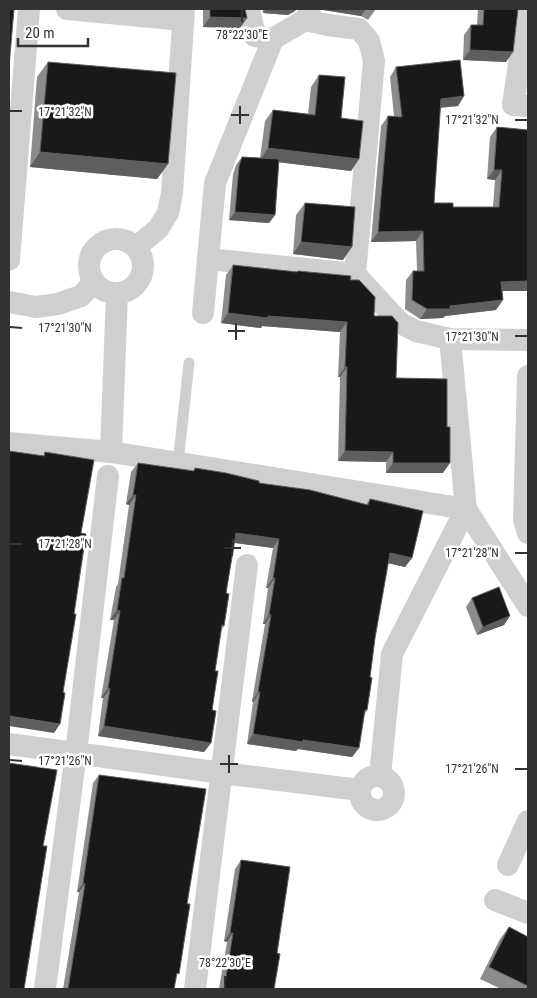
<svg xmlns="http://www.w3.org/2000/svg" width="537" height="998" viewBox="0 0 537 998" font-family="'Roboto Condensed',sans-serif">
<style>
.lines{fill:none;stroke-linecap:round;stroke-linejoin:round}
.lane{stroke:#cfcfcf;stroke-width:11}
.street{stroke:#cfcfcf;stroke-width:22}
.wall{fill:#8c8c8c}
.shaded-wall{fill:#5e5e5e}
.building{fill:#191919;stroke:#5e5e5e}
.ticks{fill:none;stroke:#323232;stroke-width:2}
.ticks-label{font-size:12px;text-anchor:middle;fill:#323232;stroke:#fff;stroke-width:5;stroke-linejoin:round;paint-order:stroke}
</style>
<rect width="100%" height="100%" fill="#fff"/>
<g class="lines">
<path class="lane" d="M178,463L189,363"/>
<path class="street" d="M67,9L183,20
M249,9L255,36L273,39
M310,9L305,20L273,39L215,183L208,259L355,274
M527,9L513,105L528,106
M305,20L328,25L359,29L369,41L374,61L355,274L400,323L416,331L450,339L528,340
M89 266a27 27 0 1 1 54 0a27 27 0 1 1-54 0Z
M136,247L158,229L168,213L172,193L184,9
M9,260L29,9
M9,302L36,307L58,304L81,296L94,282
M203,313L208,259
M450,339L466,509L528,606
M528,376L524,520L528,533
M9,443L111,452L466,509L392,654L380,776
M111,452L117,293
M9,744L222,773L360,790
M360 793a17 17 0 1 1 34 0a17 17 0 1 1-34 0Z
M508,865L528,821
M495,900L528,913
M45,989L76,753L108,476
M195,989L247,565"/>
</g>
<path class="wall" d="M203,9H245L247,18L240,28L203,27Z
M262,9H296L295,11L288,15L263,13Z
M322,9H376L368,20L361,16L323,10Z
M478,9H518L506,62L463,60L464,35L471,25H477Z
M48,62L168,164L157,179L30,167L37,77Z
M396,67L464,96L458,106L440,108L434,203L453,207H493L495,180L487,179L490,137L497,127L528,130V291H502L496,310L445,316L443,318L420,319L405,309L406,280L413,271H417L416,241L371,242L381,126L388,116H394L390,77Z
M319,75L341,118L359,159L351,171L279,162L275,215L269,223L229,220L233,174L236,165L242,157L260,158L265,121L273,110L308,114L311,87Z
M305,203L343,260L293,254L296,215Z
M233,265L296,272L298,271L350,280L374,316L396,378L443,473H386V462L338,461L340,377H338L340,332L262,326L261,328L221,323L226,275Z
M138,463L193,471L195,468L259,483L366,505L370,499L412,558L405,567L388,563L375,638L370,677L367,710L364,715L359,748L352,757L298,749L296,751L247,744L253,702L252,701L265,624H263L268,588H266L273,548L234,543L226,593L224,626L221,630L215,671L211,743L204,752L98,736L103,698H101L114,620H110L116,587L118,584L129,505L126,504L131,472Z
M472,598L510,616L504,625L477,635L466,607Z
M99,775L187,904L174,989H63L79,892H77L93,783Z
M241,860L277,953L274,989H219L227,942L224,941L235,869Z
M509,927L528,937V989H501L480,979L500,939Z"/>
<path class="shaded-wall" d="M266,9H296L295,11L288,15L263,13Z
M324,9H366L361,16L323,10Z
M210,17L247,18L240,28L203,27Z
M470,50L513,52L506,62L463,60Z
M464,96L458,106L434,108L441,99Z
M268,148L359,159L351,171L260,160Z
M40,152L168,164L157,179L30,167Z
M494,170H502L495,180L487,179Z
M235,212L275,215L269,223L229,220Z
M423,231L416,241L371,242L378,232Z
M301,242L352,247L343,260L293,254Z
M528,281V291H494L501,282Z
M503,300L496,310L445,316L443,318L420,319L427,309Z
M228,313L268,316L347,322L340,332L262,326L261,328L221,323Z
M345,367H347L340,377H338Z
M345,451L393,452L386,462L338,461Z
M393,463H450L443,473H386Z
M133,495H136L129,505L126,504Z
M236,533L279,539L273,548L229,542Z
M390,553L412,558L405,567L383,562Z
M273,578H275L268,588H266Z
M117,610L120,611L114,620H110Z
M269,614L271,615L265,624H263Z
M510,616L504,625L477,635L483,627Z
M108,688L110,689L103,698H101Z
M258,692H260L253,702L252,701Z
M9,716L60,724L54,733L9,726Z
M104,726L211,743L204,752L98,736Z
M253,734L303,740L359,748L352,757L298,749L296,751L247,744Z
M83,883L85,884L79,892H77Z
M230,933H233L227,942L224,941Z"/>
<path class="building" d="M9,9H14L9,67Z
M210,9H245L247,18L210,17Z
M484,9H518L513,52L470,50L471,25H483Z
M460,60L464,96L441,99L434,203H453V207H499L502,170H494L497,127L528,130V281L501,282L503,300L450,306V309H427L412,300L413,271H424L423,231L378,232L388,116L402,117L396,67Z
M48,62L176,73L168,164L40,152Z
M319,75L345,77L341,118L363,121L359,159L268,148L273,110L315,115Z
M242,157L279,159L275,215L235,212L239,166Z
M305,203L355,207L352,247L301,242Z
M233,265L297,272L298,271L351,276L350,280H359L375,297L374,316H392L398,323L396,378L447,379V427H450V463H393V452L345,451L347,367H345L347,322L268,316V318L228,313Z
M9,451L44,456L45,452L94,460L81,533L86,534L74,614H76L63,692L65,693L60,724L9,716Z
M138,463L194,471L195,468L226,473L259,481V483L310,490L368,505L370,499L423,511L412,558L390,553L375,638L370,677L372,678L367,710H365L359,748L303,740V742L253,734L260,692H258L271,615L269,614L275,578H273L279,539L236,533L226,593L229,594L224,626L222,625L215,671H218L212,710L216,711L211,743L104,726L110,689L108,688L120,611L117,610L122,578H124L136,495H133Z
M499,587L510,616L483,627L472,598Z
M9,763L57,770L43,846H47L24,989H9Z
M99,775L206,789L187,904H190L184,942L179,974L177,973L174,989H68L85,884L83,883Z
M241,860L290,867L277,953L280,954L274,989H224L233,933H230Z
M509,927L528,937V986L489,967Z"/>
<path class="ticks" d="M242,22V10M10,111H22M231,115H249M515,120H527M240,124V106M10,327L22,328M228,331H245M515,336H527M236,340V323M10,544H22M224,548H241M515,553H527M232,556L233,539M10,760L22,761M220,764H238M515,769H527M229,773V755M225,988V976"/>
<g class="ticks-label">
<text x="242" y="39">78°22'30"E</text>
<text x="65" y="116">17°21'32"N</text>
<text x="472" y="124">17°21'32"N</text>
<text x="65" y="332">17°21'30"N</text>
<text x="472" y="341">17°21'30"N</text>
<text x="65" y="548">17°21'28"N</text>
<text x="472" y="557">17°21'28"N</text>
<text x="65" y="765">17°21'26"N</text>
<text x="472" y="773">17°21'26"N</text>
<text x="225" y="967">78°22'30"E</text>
</g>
<rect width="537" height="998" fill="none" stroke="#323232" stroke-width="20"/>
<path d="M18 38v8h70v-8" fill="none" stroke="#323232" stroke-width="2.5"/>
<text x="25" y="38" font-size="15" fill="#323232" stroke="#ffffff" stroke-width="4" paint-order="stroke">20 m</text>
</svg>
